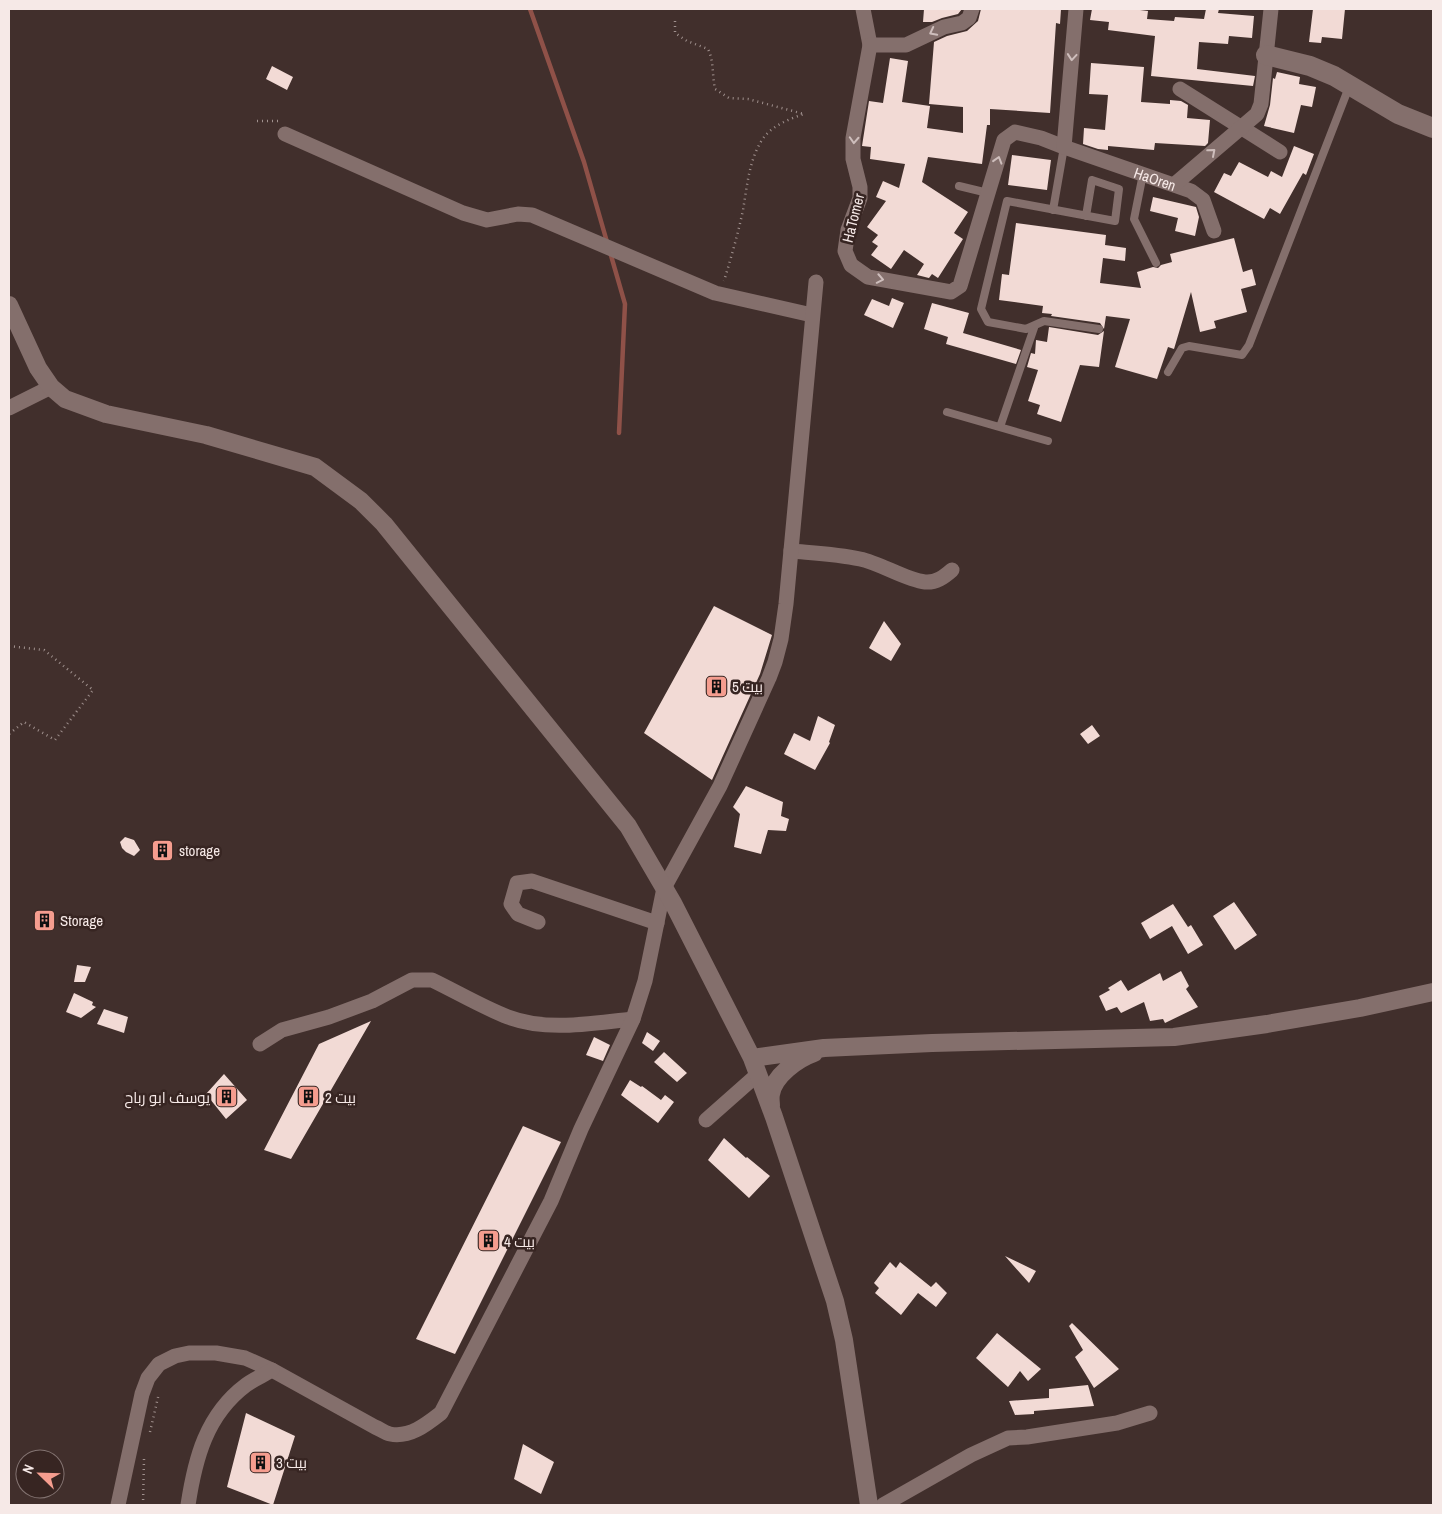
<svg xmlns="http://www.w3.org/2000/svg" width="1442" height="1514" viewBox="0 0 1442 1514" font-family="'Archivo Narrow',Cairo,sans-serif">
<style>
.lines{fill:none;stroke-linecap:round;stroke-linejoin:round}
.stream{stroke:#8f5148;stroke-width:4.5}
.building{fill:#f2dad5}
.path{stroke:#a0918e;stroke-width:2.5;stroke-dasharray:1 4;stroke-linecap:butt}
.service{stroke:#846f6c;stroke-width:8}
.minor{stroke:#846f6c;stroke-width:15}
.tertiary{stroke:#846f6c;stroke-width:18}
.secondary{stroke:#846f6c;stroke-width:20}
.oneway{stroke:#cebebc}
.labels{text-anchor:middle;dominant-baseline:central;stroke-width:5;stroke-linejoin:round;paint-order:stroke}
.street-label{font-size:15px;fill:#f6e9e7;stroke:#372522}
.poi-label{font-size:15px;fill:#f6e9e7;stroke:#372522;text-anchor:start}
</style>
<rect width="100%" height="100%" fill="#412f2c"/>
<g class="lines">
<path class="stream" d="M530,9L584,162L607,242
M610,252L625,304L619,433"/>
</g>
<path class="building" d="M924,9H962L958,14L942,18L932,22H923Z
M981,9H1061L1060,24L1056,23L1050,113L990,109V125H987L982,164L928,157L922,182L968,212L954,233L963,239L938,278L932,274L929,278L917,275L924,264L904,250L891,269L871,255L878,246L872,242L878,235L867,227L886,201L876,197L883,181L899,188L905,164L870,159L871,147L862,146L869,101L883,103L890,58L908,61L902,102L930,106L927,128L963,133V107L929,104L934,42L947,36L967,31L978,21Z
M1092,9H1132L1148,11L1147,19L1174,21L1175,17L1204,19L1206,9H1219L1218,13L1254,16L1252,38L1229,36L1228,44L1199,42L1197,69L1255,76L1253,86L1151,76L1155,36L1108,30L1109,22L1090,20Z
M1313,9H1345L1342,39L1322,37L1321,43L1309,42Z
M1091,63L1144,67L1141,102L1170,104V100L1181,101L1188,105L1187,118L1210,120L1208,143L1205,146L1155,143L1154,150L1108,146V150L1098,149L1083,144L1084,128L1105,130L1108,95L1089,94Z
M272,66L293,77L287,90L266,79Z
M1277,72L1300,77L1299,84L1316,87L1312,107L1301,105L1294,133L1264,126L1270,105L1273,78L1275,79Z
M1294,146L1314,154L1306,175L1303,173L1280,214L1270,208L1264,219L1214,192L1224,173L1231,176L1239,162L1268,177L1271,171L1282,177Z
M1012,155L1051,160L1047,190L1008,185Z
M1153,197L1196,207L1199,217L1195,236L1175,231L1178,218L1150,211Z
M1016,223L1106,235L1105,245L1126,248L1125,261L1103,258L1100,283L1141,288L1137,272L1153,267L1158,268L1161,265L1172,262L1170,254L1234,238L1243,272L1252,269L1256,285L1241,289L1247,312L1214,321L1216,328L1200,332L1191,292L1174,349L1168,347L1157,379L1115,367L1130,319L1106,316L1104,329L1100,323L1051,316L1052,314L1042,313L1043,306L999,300L1002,274L1009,275Z
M892,298L904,303L893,328L864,315L872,299L889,306Z
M932,303L969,313L963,333L1021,350L1016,364L946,344L948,337L924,329Z
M1049,327L1098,335L1104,331L1099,367L1080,365L1061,422L1037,414L1040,405L1028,401L1038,370L1027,367L1031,353L1035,354L1036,340L1047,342Z
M714,606L772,635L760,674L712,780L644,733Z
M884,621L901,644L891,661L869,648Z
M818,716L835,725L829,742L830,743L815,770L784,754L794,733L810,741Z
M1092,725L1100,736L1088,744L1080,734Z
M746,786L783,802L781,816L789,819L786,831L768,830L761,854L734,847L740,814L733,807Z
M125,837L134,840L140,850L134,856L126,852L122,848L120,842Z
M1234,902L1257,935L1235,950L1213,916Z
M1173,904L1188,927L1191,925L1203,945L1188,954L1172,926L1150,939L1141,923Z
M77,965L91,967L85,982H74Z
M1181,971L1189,986L1186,989L1198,1007L1165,1023L1163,1019L1150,1021L1144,1002L1121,1013L1117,1007L1106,1011L1099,996L1110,990L1108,988L1121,980L1128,991L1160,973L1163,981Z
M74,993L93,1002L92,1005L96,1007L81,1018L66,1012Z
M104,1009L128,1017L124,1033L97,1024Z
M371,1021L291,1159L264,1150L319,1044Z
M647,1032L660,1041L653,1051L642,1043Z
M594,1037L610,1045L603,1061L586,1055Z
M664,1052L687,1073L677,1082L654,1062Z
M224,1074L247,1100L226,1119L206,1094Z
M630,1080L641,1087L642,1086L661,1100L665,1095L674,1102L658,1123L621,1095Z
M523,1126L561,1142L455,1354L416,1339Z
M724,1138L746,1158L747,1157L770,1176L749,1198L708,1160Z
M1005,1256L1036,1271L1029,1283Z
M890,1262L896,1268L900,1262L931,1287L936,1282L947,1293L936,1307L918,1293L901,1315L875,1293L879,1288L874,1283Z
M1072,1323L1119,1369L1094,1388L1075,1357L1083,1350L1069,1326Z
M997,1333L1041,1369L1028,1381L1020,1371L1008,1387L976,1358Z
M1088,1385L1094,1406L1034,1411V1414L1015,1415L1009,1401L1049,1398V1389Z
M246,1413L295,1436L273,1505L227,1487Z
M523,1444L554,1462L541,1494L514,1479Z"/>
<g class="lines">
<path class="path" d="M675,21V33L687,41L708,49C714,61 712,75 715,89L729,98L748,99L804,114C789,119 771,126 762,140C749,160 747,187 743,210C738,234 731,258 724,281
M257,121H278
M9,646L44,650L93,690L55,740L24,722L9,734
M150,1432L159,1393
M143,1505L144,1459"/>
<path class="service" d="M1143,174L1134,219L1156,263
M959,186L988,193
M1053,210L1064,147
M1086,216L1092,180L1119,189L1115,221L1007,201L981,309L988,322L1026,329L1044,321L1099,329
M1168,372L1182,348L1189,346L1242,355L1249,345L1349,87
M947,412L1048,441
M1000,427L1035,325"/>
<g class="minor">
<path d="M863,9L870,45"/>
<path d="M972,9L969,18L962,23L944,27L906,45H870L853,138V159L860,187V198L848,230L845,251L851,265L868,277L951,292L960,286L1004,140L1015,132L1041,138L1064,147"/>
<path id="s1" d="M1076,9L1064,147L1191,191L1203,200L1214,231"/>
<path d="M1180,89L1280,152"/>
<path d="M285,134L463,213L487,220L518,214L532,215L715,293L812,315"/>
<path d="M1175,184L1257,114L1261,104L1271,9"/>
<path d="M9,408L51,387"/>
<path d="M791,551C813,553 837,554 860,559C880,563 906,580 925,582C936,583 944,577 952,570"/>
<path d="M538,922L518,914L511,904L517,883L532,881L657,923"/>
<path d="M260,1044L282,1030L329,1017L372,1001L412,980H432C457,992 482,1007 508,1017C547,1032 592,1023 633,1019"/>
<path d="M706,1120L758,1074"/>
<path d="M118,1505L142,1394L148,1378L159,1364L175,1356L189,1353H216L245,1358L272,1370L375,1427C380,1429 385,1433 390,1434C410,1438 427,1424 441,1413L551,1201L581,1129L633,1019L645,981L664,888L720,786L769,678L775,662L781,639L786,604L816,282"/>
<path d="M188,1505C195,1459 206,1415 246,1385C254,1379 264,1375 272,1370"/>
<path d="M883,1505L971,1455L1008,1438L1027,1437L1117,1423L1150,1413"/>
</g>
<path class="tertiary" d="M9,305L38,368L51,387L65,399L106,414L206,435L315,467L361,501L384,524L628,826L673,903L752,1058L774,1117L835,1301L844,1340L869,1505
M752,1058L824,1048L932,1043L1174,1037L1267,1024L1360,1008L1433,992
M771,1106C771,1103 770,1098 771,1094C774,1076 797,1059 814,1053"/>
<path class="secondary" d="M1266,55L1310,66L1334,76L1398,114L1433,128"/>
</g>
<defs><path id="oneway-chevron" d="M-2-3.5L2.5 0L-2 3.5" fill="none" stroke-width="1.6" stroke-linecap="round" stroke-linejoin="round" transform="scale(1.25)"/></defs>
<g class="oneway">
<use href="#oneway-chevron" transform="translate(933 32) rotate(153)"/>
<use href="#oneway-chevron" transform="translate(1072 57) rotate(95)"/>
<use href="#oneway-chevron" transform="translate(854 140) rotate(93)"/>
<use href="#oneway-chevron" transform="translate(1212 152) rotate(-41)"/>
<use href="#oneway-chevron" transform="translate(998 160) rotate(-73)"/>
<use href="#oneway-chevron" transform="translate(880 279) rotate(11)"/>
</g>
<defs>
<symbol id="building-square" viewBox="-11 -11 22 22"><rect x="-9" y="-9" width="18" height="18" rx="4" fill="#f59d8f" stroke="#372522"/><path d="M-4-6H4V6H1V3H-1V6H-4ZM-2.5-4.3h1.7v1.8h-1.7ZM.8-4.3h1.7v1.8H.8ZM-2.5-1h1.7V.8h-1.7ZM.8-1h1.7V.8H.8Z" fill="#111"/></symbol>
</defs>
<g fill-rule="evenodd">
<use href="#building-square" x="704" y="674" width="25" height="25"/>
<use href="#building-square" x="150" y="838" width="25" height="25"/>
<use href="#building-square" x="32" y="908" width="25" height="25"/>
<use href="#building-square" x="214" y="1084" width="25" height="25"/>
<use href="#building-square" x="296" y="1084" width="25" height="25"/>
<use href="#building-square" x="476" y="1228" width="25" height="25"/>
<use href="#building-square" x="248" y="1450" width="25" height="25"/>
</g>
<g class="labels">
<g class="street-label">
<text stroke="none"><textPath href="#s1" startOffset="235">HaOren</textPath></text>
<text transform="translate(853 218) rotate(-76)">HaTomer</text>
</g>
<g class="poi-label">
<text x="732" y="686">بيت 5</text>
<text x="179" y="850">storage</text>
<text x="60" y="920">Storage</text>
<text x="210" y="1097" text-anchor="end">يوسف ابو رباح</text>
<text x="325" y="1097">بيت 2</text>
<text x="504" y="1241">بيت 4</text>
<text x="276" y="1462">بيت 3</text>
</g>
</g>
<rect width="1442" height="1514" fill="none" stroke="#f6e9e7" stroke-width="20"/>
<g transform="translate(40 1474) rotate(293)"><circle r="24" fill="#372522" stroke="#837371"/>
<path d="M0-4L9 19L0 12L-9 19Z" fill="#f59d8f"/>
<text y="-8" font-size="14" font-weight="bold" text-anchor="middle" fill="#f6e9e7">N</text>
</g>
</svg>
